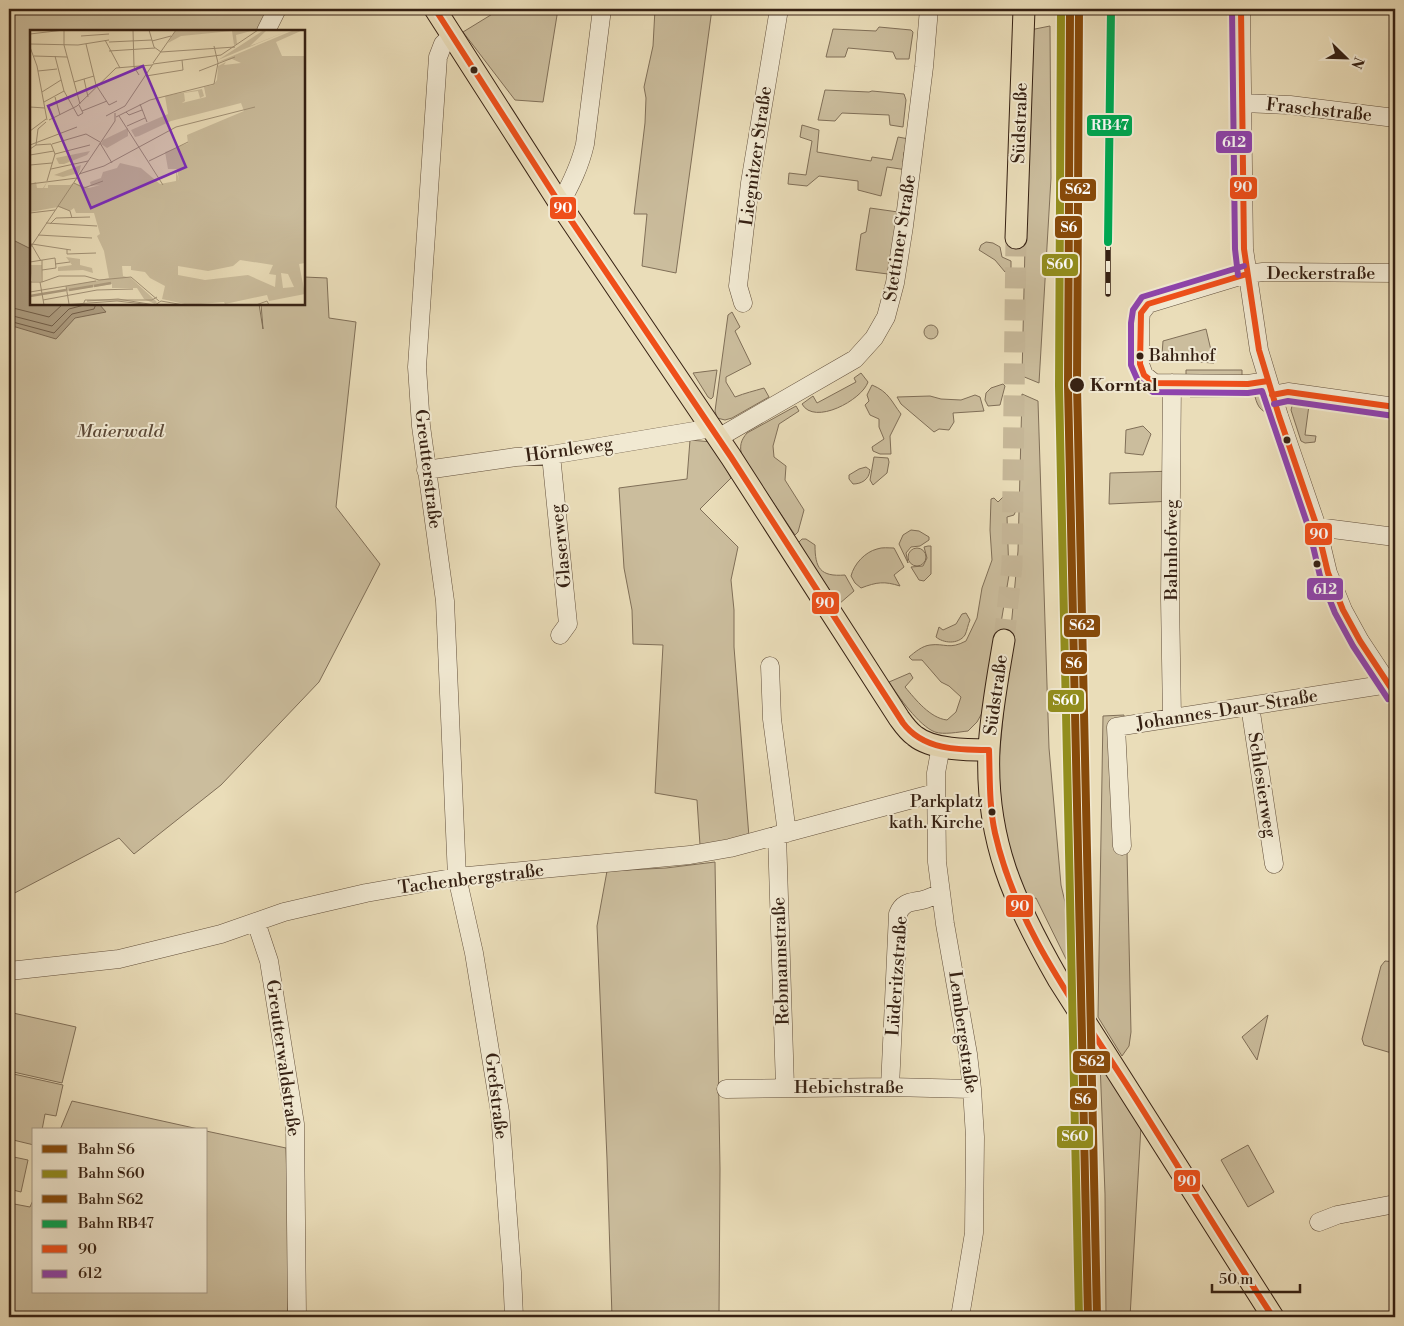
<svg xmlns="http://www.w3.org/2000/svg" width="1404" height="1326" viewBox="0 0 1404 1326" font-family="'Libre Bodoni',serif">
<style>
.green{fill:#cbbd9d;stroke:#806f58}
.water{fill:#ad9d81;stroke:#7d6b55}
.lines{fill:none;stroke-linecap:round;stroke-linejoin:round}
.shore{stroke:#725f4a;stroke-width:1}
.major-tunnel{stroke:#c6b798;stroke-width:21;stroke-dasharray:21 11;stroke-linecap:butt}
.minor-casing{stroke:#63503c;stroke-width:19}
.major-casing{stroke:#362113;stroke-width:23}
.minor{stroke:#f1e9d2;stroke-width:18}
.major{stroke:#eaddb9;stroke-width:21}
.rail-casing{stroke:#362113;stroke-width:5.5}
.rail{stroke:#f1e9d2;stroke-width:4;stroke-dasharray:11;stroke-linecap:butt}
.bus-1-casing{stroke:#f1e9d2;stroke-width:10}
.bus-2-casing{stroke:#f1e9d2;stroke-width:10}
.bus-1{stroke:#ef4f1a;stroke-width:6}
.bus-2{stroke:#8e44ad;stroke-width:6}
.rail-1-casing{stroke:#f1e9d2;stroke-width:11}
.rail-2-casing{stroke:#f1e9d2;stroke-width:11}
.rail-3-casing{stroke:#f1e9d2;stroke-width:11}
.rail-4-casing{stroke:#f1e9d2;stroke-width:11}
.rail-1{stroke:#874a0a;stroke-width:8}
.rail-2{stroke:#928d1d;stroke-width:8}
.rail-3{stroke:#874a0a;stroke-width:8}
.rail-4{stroke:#00a651;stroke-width:8}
.bus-dot{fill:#362113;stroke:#f1e9d2;stroke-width:2}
.labels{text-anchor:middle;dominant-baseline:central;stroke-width:4;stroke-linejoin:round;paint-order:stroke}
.bus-label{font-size:17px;fill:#362113;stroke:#f1e9d2;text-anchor:start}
.street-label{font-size:18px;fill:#362113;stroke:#f1e9d2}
.stop-label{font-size:18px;font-weight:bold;fill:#362113;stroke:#f1e9d2;text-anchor:start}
.park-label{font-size:18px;font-style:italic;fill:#5b4836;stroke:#f1e9d2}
.inset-river{fill:none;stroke:#ad9d81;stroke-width:2.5}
.inset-road{fill:none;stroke:#a29277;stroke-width:1}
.view{fill:#7b2cbf;fill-opacity:0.15;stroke:#7b2cbf;stroke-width:2.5}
.inset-edge{fill:none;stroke:#362113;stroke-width:2.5}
.line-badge{stroke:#f1e9d2;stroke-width:2}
.badge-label{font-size:14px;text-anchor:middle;font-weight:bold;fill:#fff}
</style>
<rect width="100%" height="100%" fill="#eaddb9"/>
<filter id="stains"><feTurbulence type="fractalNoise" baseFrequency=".004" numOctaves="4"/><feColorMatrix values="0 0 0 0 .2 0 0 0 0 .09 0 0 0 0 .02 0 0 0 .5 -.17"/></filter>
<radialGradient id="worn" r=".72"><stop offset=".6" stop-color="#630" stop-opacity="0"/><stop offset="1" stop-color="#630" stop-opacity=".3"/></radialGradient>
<path class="green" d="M9,9H276L264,31H31V304H259L263,329L261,304H304V277L327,278L329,318L356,322L336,507L380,564L319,682L221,785L134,854L119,838L9,896Z
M493,9H558L543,102L515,100L463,32L494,13Z
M655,9H712L676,273L642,266L647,214H634L645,123L646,98L644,87L653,46Z
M1050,26L1051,178L1039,383L1022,376L1030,30Z
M879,27L911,30L913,32L909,59H896L893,52L848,48L845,57H826L833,29L876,31Z
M825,90L869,92L872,91L904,94L906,100L903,127L890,125L889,115L842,113L835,121L818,120Z
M802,125L819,130L817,152L871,161L872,157L892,160L898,137L909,139V152H904L903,162L906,163L907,170L887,167L881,196L858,190V181L819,176L807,186L788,184L789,173L806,175L812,141L800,137Z
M870,208L898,212L888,274L856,270L861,234L866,232Z
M986,242L993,243L1000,247L1002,257L1011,261V268L1005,272L995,260L979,250L981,245Z
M732,312L740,327L735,331L751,364L726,377V382L735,397C745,393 754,391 764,388L769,397L732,418L725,420L717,418L715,411L728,315Z
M924 332a7 7 0 1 1 14 0a7 7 0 1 1-14 0Z
M1206,329L1214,363L1181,361L1162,355L1163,341Z
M717,370L713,397L711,399L708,397L693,373Z
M1186,370H1242V378H1186Z
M861,373L868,382C862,400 814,426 802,404L813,396L817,403L856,382L854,378Z
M1003,384L1005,386L1000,405L988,406L985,400L986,393L991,388Z
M872,385C889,392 891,401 901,414L890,436L891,454H880L873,451L872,447L884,439L879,427V419L870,415L865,405L869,401L867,395Z
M1190,389H1244V397H1190Z
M1253,389C1266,394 1268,399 1270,412L1268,413C1257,410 1256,400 1253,389Z
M1022,394L1038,401L1049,748L1061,885L1065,902L1069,965L1036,898L1024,901L1001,823L998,772L1018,551Z
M975,395L980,397L984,411L953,413L954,422L949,430L939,429L934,432L901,404L897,397L930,396L941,399L961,400Z
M1298,403L1309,405L1305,435L1316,436L1315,442L1305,443L1301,441L1291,410L1292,406Z
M796,406L799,411L779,424L773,446L774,457L786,466L785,480L804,510L798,532L795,535L742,456C739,446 741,440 747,433Z
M1143,426L1151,434L1143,455L1125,453L1126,430Z
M690,440L712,442L731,478L700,509L738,547L731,580L734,610V647L749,837L700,845L697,800L655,793L663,645L633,644L632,610L624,568L619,488L687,479Z
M874,457L888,458L889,462L887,473L873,485L870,480Z
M866,467L870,470C869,480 861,484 853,484L849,479V475L859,469Z
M1174,471V501L1109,504L1110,473Z
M1004,496C1012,495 1017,498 1018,506L1014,515L1007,517L1009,575L1000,629L996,638L982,713L977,722L968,731C958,732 944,735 935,732C919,726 898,696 889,682L910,673L913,678L905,687C916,700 930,718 947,720L956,712L961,697L949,686L941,682L922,660H912L909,657C915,652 922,646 930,645C945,643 949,650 966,641L977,618L982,588L992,560L990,530L991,499L994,498L998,502Z
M911,530L919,531L929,537V540L920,546L911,547L906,553L908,563L899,544L903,535Z
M802,539H806L815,545C815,568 820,577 845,575L854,591L839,604L798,543Z
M928,546H931V574L924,581L919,580L911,567L923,566L927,558L924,547Z
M908 557a9 9 0 1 1 18 0a9 9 0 1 1-18 0Z
M894,548L904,567L894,575L900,586C884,581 877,582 861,588L855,583L851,576C854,564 865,552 877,549C882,547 889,548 894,548Z
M966,613L970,620C968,624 967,631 965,635C958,645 943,643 936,637L939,627L943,630L956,624L962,614Z
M1124,715L1131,1032L1129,1046L1122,1056L1098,1017L1103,716Z
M715,862L720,1169L719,1317H612L607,1159L597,926L607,871L666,868Z
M1385,961L1395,962V1054L1364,1045L1362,1039L1381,966Z
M13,1013L76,1027L62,1083L9,1071V1029Z
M1268,1015L1257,1060L1242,1037Z
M1100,1062L1141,1126L1130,1317H1106L1105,1194Z
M9,1073L63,1085L56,1116L45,1114L42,1130H34V1145L9,1139Z
M72,1101L203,1130H60Z
M206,1131L286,1148L290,1276L287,1317H9V1203L30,1207L34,1198V1292H206Z
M1248,1145L1274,1192L1248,1207L1221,1160Z
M9,1156L28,1160L21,1192L9,1189Z"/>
<path class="water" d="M9,238L31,249V304H99L106,312L75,318L56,339L9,325Z"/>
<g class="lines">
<path class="shore" d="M9,307L49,317L63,304
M9,315L52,326L69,309L88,304
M9,321L54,333L72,314L94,309L96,304"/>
<path class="major-tunnel" d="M1004,640L1012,565L1016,238"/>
<defs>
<path id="minor" d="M1241,9L1244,249L1259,350L1279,416L1317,527L1328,573L1343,610L1360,641L1395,694
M266,31L277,9
M452,35L443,44L438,57L417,367L421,426L445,601L457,877L474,953L500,1112L512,1272L514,1317
M1243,103L1290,105L1395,118
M560,204C571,184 580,166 585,144L602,9
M743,303L738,286L750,183L779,9
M1268,381L1248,384L1154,383L1144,375L1140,364V324L1141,313L1148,304L1247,274L1263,272L1395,273
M1272,395L1288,392L1395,407
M718,438L855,359L874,338L886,317L895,283L904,226L924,67L929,9
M551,455L568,624L560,635
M426,470L516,457L551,455L712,428
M1317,527L1395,537
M770,666L772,719L787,833
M1250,706L1274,864
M1172,718L1170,598L1172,383
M941,746L936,773L937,862L945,924L968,1054L972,1089L975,1137L974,1233L960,1317
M777,835L785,1087
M1122,846L1116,727L1395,683
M256,922L269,961L295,1124L297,1317
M9,971L119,959L221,934L284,912L366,893L457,877L690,855L730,848L935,793
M890,1087L898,914C903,900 914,903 926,899C931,897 936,895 941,893
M726,1089L890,1087L972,1089
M1319,1222L1337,1215L1395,1204"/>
<path id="major" d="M435,9L560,204L731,457L899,718C904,725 908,731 915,736C932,750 968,750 989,750
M1016,238L1024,9
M1004,640C998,676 991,712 989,749C985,840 1014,902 1058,979L1273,1317"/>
</defs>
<use href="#minor" class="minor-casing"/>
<use href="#major" class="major-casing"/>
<use href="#minor" class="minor"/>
<use href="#major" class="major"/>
<defs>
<path id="rail" d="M1108,294V242"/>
</defs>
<use href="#rail" class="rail-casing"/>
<use href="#rail" class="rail"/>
<defs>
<path id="bus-1" d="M435,9L560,204L731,457L903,723C923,750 958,750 989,750
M1241,9L1244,249L1259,350L1279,416L1317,527L1328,573L1343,610L1360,641L1395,694
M1247,274L1148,304L1141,313L1140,364L1144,375L1154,383L1248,384L1268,381
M1272,395L1288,392L1395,407
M989,750C990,778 989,806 995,833C1017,931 1079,1009 1132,1093C1179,1167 1224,1243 1273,1317"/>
<path id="bus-2" d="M1232,9L1235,249L1238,275
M1244,266L1142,297L1133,310L1131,323V365L1138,381L1153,392L1248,393L1262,391L1309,529L1320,576L1335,613L1353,646L1388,699
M1274,404L1288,401L1394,416"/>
</defs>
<use href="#bus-1" class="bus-1-casing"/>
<use href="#bus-2" class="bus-2-casing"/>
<use href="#bus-1" class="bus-1"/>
<use href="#bus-2" class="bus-2"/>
<defs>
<path id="rail-1" d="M1070,9L1068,386L1088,1317"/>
<path id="rail-2" d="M1061,9L1059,386L1079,1317"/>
<path id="rail-3" d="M1079,9L1077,386L1097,1317"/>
<path id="rail-4" d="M1108,242L1111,9"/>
</defs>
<use href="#rail-1" class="rail-1-casing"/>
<use href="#rail-2" class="rail-2-casing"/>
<use href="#rail-3" class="rail-3-casing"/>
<use href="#rail-4" class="rail-4-casing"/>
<use href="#rail-1" class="rail-1"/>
<use href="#rail-2" class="rail-2"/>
<use href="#rail-3" class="rail-3"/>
<use href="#rail-4" class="rail-4"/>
</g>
<g class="bus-dot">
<circle cx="474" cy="70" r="4.5"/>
<circle cx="1140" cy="356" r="4.5"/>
<circle cx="1077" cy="385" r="8"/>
<circle cx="1287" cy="440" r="4.5"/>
<circle cx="1317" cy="564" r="4.5"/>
<circle cx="992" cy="812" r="4.5"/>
</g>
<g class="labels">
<g class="bus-label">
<text x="1149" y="356">Bahnhof</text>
<text x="983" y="802" text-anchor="end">Parkplatz<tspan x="983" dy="21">kath. Kirche</tspan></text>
</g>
<g class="street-label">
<text transform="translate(1319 110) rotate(6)">Fraschstraße</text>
<text transform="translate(1020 123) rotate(-88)">Südstraße</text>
<text transform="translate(756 156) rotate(-82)">Liegnitzer Straße</text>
<text transform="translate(900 238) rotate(-81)">Stettiner Straße</text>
<text x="1321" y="273">Deckerstraße</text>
<text transform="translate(569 450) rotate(-8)">Hörnleweg</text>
<text transform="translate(428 469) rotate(83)">Greutterstraße</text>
<text transform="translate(561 546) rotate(-96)">Glaserweg</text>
<text transform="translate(1171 550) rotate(-90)">Bahnhofweg</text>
<text transform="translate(996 695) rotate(-82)">Südstraße</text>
<text transform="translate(1227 710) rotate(-9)">Johannes-Daur-Straße</text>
<text transform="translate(1262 785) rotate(81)">Schlesierweg</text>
<text transform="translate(471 879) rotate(-7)">Tachenbergstraße</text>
<text transform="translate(781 961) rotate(-92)">Rebmannstraße</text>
<text transform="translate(897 976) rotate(-86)">Lüderitzstraße</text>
<text transform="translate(963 1032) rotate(82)">Lembergstraße</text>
<text transform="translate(283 1058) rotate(82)">Greutterwaldstraße</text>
<text x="849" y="1087">Hebichstraße</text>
<text transform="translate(496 1096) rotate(83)">Grefstraße</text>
</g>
<g class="stop-label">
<text x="1090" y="385">Korntal</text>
</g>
<g class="park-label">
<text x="120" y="431">Maierwald</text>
</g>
</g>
<g transform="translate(30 30)">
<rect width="275" height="275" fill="#eaddb9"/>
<path d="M146,0H225L206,5L207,14L204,15L202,1L151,6L138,13ZM234,0H237L220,16L260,0L188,30ZM264,0H273L246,12L252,26H275V233L269,234L275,264L239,271L237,265L195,274L194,272L159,275L132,269L135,256L120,248L115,242L101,240V236H92L93,246L101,248L127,272L125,274L114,269L107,258H82V254L37,261V256L85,247L79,248L74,221L67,206L70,204L64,183H46L44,178L40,181L28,177L0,182V154L6,152L7,158H13L17,152L14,158H18V155H40L44,153L59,158L70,155L61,156L60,152L71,148L73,142L87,138L90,133L111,138L130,154L146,151V140L149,150L147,139H138L135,122L158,113L157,105L214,81L211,73L141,91L109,106L105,107L101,100L138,84L135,66L172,59L174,66L170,68L168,61L154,63L155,71L152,73L176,67L174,57L183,55L187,50L188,36L196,32L194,35L211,33L202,29L188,32ZM210,230L243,235L239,244L246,245L245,257L218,245L175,250L148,245V236L178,241L203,236ZM251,243L258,244L264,257L253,258ZM98,98V106L77,118L71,114L73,110ZM60,121L57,125L34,134H29L26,128ZM51,135L49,143L33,147L24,145ZM36,227L50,229V235L62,238L63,243L53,240L28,241V237L42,235ZM0,235H12L11,251H2Z" fill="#cbbd9d" fill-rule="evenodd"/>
<path class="inset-river" d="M64,256L81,253M39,260L63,256M0,266L36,260"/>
<path class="inset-road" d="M34,0V15L50,74M103,0L104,37L109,45M119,0L124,17L131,22M0,4L34,0M51,6L79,4M75,10L90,38M122,11L141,6M79,12L122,10M0,14L48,15L79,10M56,14L66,55L79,75L87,71M0,17L7,36L17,90M79,21L125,18M131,22L205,17M4,26L37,27M25,26L34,61L48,86L53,83L49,75M123,33L146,0M8,41L27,39M169,41L205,27M116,46L153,40L152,30M54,49L58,67M44,52L64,46M12,62L31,50M25,67L30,85M14,72L34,61M110,74L117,92M0,77L15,78M52,81L77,71M96,82L99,85L112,80M76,86L95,76L123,34L191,25L228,0M89,86L133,155M86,87L120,70L184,54L188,33L184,16M19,90L47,76L86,38L122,35M97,96L115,88M0,101L16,89M70,113L82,133M22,114L56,104L70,112M0,115L47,97M6,115L21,114L25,124M0,119L6,115L8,99L16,92M25,124L60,115M0,125L24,121M119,131L158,112M0,135L22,133M21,139L58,131M49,144L74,136L146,97L225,77M17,151L25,124M44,153L54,158L73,151M0,154L47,148M28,176L40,181L42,188M0,183L25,180M16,193L67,196M20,194L26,188L60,187M8,205L62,208M0,212L11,231M2,214L41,220M0,218L85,91V83M37,219V224L66,223M12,230V252M0,232L25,228L26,238L12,240M25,234L40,232M0,252H12L29,246H55L69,250L101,247L129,271M10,252L14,275M36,256L39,274M0,262L66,251M13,270L67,260L103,259M57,271L88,269L125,275M32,275L87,271L122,275M53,275L55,270H122L127,267M125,275L131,271L154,275M226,275L237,271L239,275"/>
<path class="view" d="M113,36L156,137L61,178L18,76Z"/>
<rect width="275" height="275" class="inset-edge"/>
</g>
<g class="line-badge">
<rect x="1086" y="114" width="47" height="23" rx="5" fill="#00a651"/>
<rect x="1215" y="130" width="38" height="24" rx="5" fill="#8e44ad"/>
<rect x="1229" y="176" width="29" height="24" rx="5" fill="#ef4f1a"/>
<rect x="1059" y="178" width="38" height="24" rx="5" fill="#874a0a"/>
<rect x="549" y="196" width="28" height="24" rx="5" fill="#ef4f1a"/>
<rect x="1054" y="215" width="29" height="24" rx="5" fill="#874a0a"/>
<rect x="1041" y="253" width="38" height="24" rx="5" fill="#928d1d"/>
<rect x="1304" y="522" width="29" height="24" rx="5" fill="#ef4f1a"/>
<rect x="1306" y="577" width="38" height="24" rx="5" fill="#8e44ad"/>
<rect x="811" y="591" width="29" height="24" rx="5" fill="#ef4f1a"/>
<rect x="1063" y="614" width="38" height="24" rx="5" fill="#874a0a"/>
<rect x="1060" y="651" width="28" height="24" rx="5" fill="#874a0a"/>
<rect x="1047" y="689" width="38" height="24" rx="5" fill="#928d1d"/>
<rect x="1005" y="894" width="29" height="24" rx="5" fill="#ef4f1a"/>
<rect x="1072" y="1050" width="39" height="24" rx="5" fill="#874a0a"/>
<rect x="1069" y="1087" width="29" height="24" rx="5" fill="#874a0a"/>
<rect x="1056" y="1125" width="38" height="24" rx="5" fill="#928d1d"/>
<rect x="1173" y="1169" width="28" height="24" rx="5" fill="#ef4f1a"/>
</g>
<g class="badge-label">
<text x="1110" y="130">RB47</text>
<text x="1234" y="147">612</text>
<text x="1243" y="192">90</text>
<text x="1078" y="194">S62</text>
<text x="563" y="213">90</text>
<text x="1069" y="232">S6</text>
<text x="1060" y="269">S60</text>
<text x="1319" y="539">90</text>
<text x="1325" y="594">612</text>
<text x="825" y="608">90</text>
<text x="1082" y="630">S62</text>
<text x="1074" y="668">S6</text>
<text x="1066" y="705">S60</text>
<text x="1020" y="911">90</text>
<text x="1092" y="1066">S62</text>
<text x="1083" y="1104">S6</text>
<text x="1075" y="1141">S60</text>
<text x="1187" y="1186">90</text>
</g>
<rect width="1404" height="1326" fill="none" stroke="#eaddb9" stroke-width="30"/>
<rect x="10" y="10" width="1384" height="1306" fill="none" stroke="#362113" stroke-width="2.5"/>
<rect x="15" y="15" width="1374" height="1296" fill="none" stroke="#362113"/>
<rect x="32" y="1128" width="175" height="165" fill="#f1e9d2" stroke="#a69986"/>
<rect x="42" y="1145" width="25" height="8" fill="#874a0a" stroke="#a69986"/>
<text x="78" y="1154" font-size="15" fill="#362113">Bahn S6</text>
<rect x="42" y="1170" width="25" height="8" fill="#928d1d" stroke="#a69986"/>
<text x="78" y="1178" font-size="15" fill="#362113">Bahn S60</text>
<rect x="42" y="1195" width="25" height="8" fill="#874a0a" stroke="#a69986"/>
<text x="78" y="1204" font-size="15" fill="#362113">Bahn S62</text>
<rect x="42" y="1220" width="25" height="8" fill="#00a651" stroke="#a69986"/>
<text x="78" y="1228" font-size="15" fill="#362113">Bahn RB47</text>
<rect x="42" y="1245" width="25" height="8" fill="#ef4f1a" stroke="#a69986"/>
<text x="78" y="1254" font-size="15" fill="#362113">90</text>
<rect x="42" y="1270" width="25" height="8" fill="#8e44ad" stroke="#a69986"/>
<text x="78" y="1278" font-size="15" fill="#362113">612</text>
<g transform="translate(1346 58) rotate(113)" stroke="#f1e9d2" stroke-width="4" paint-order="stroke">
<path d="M0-4L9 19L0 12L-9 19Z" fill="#362113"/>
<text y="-8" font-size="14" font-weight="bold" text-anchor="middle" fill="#362113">N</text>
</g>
<path d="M1212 1284v8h88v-8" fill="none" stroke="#362113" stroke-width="2.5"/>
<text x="1219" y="1284" font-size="15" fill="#362113" stroke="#f1e9d2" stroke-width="4" paint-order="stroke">50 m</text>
<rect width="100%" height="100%" filter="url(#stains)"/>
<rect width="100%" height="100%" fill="url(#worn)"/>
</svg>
